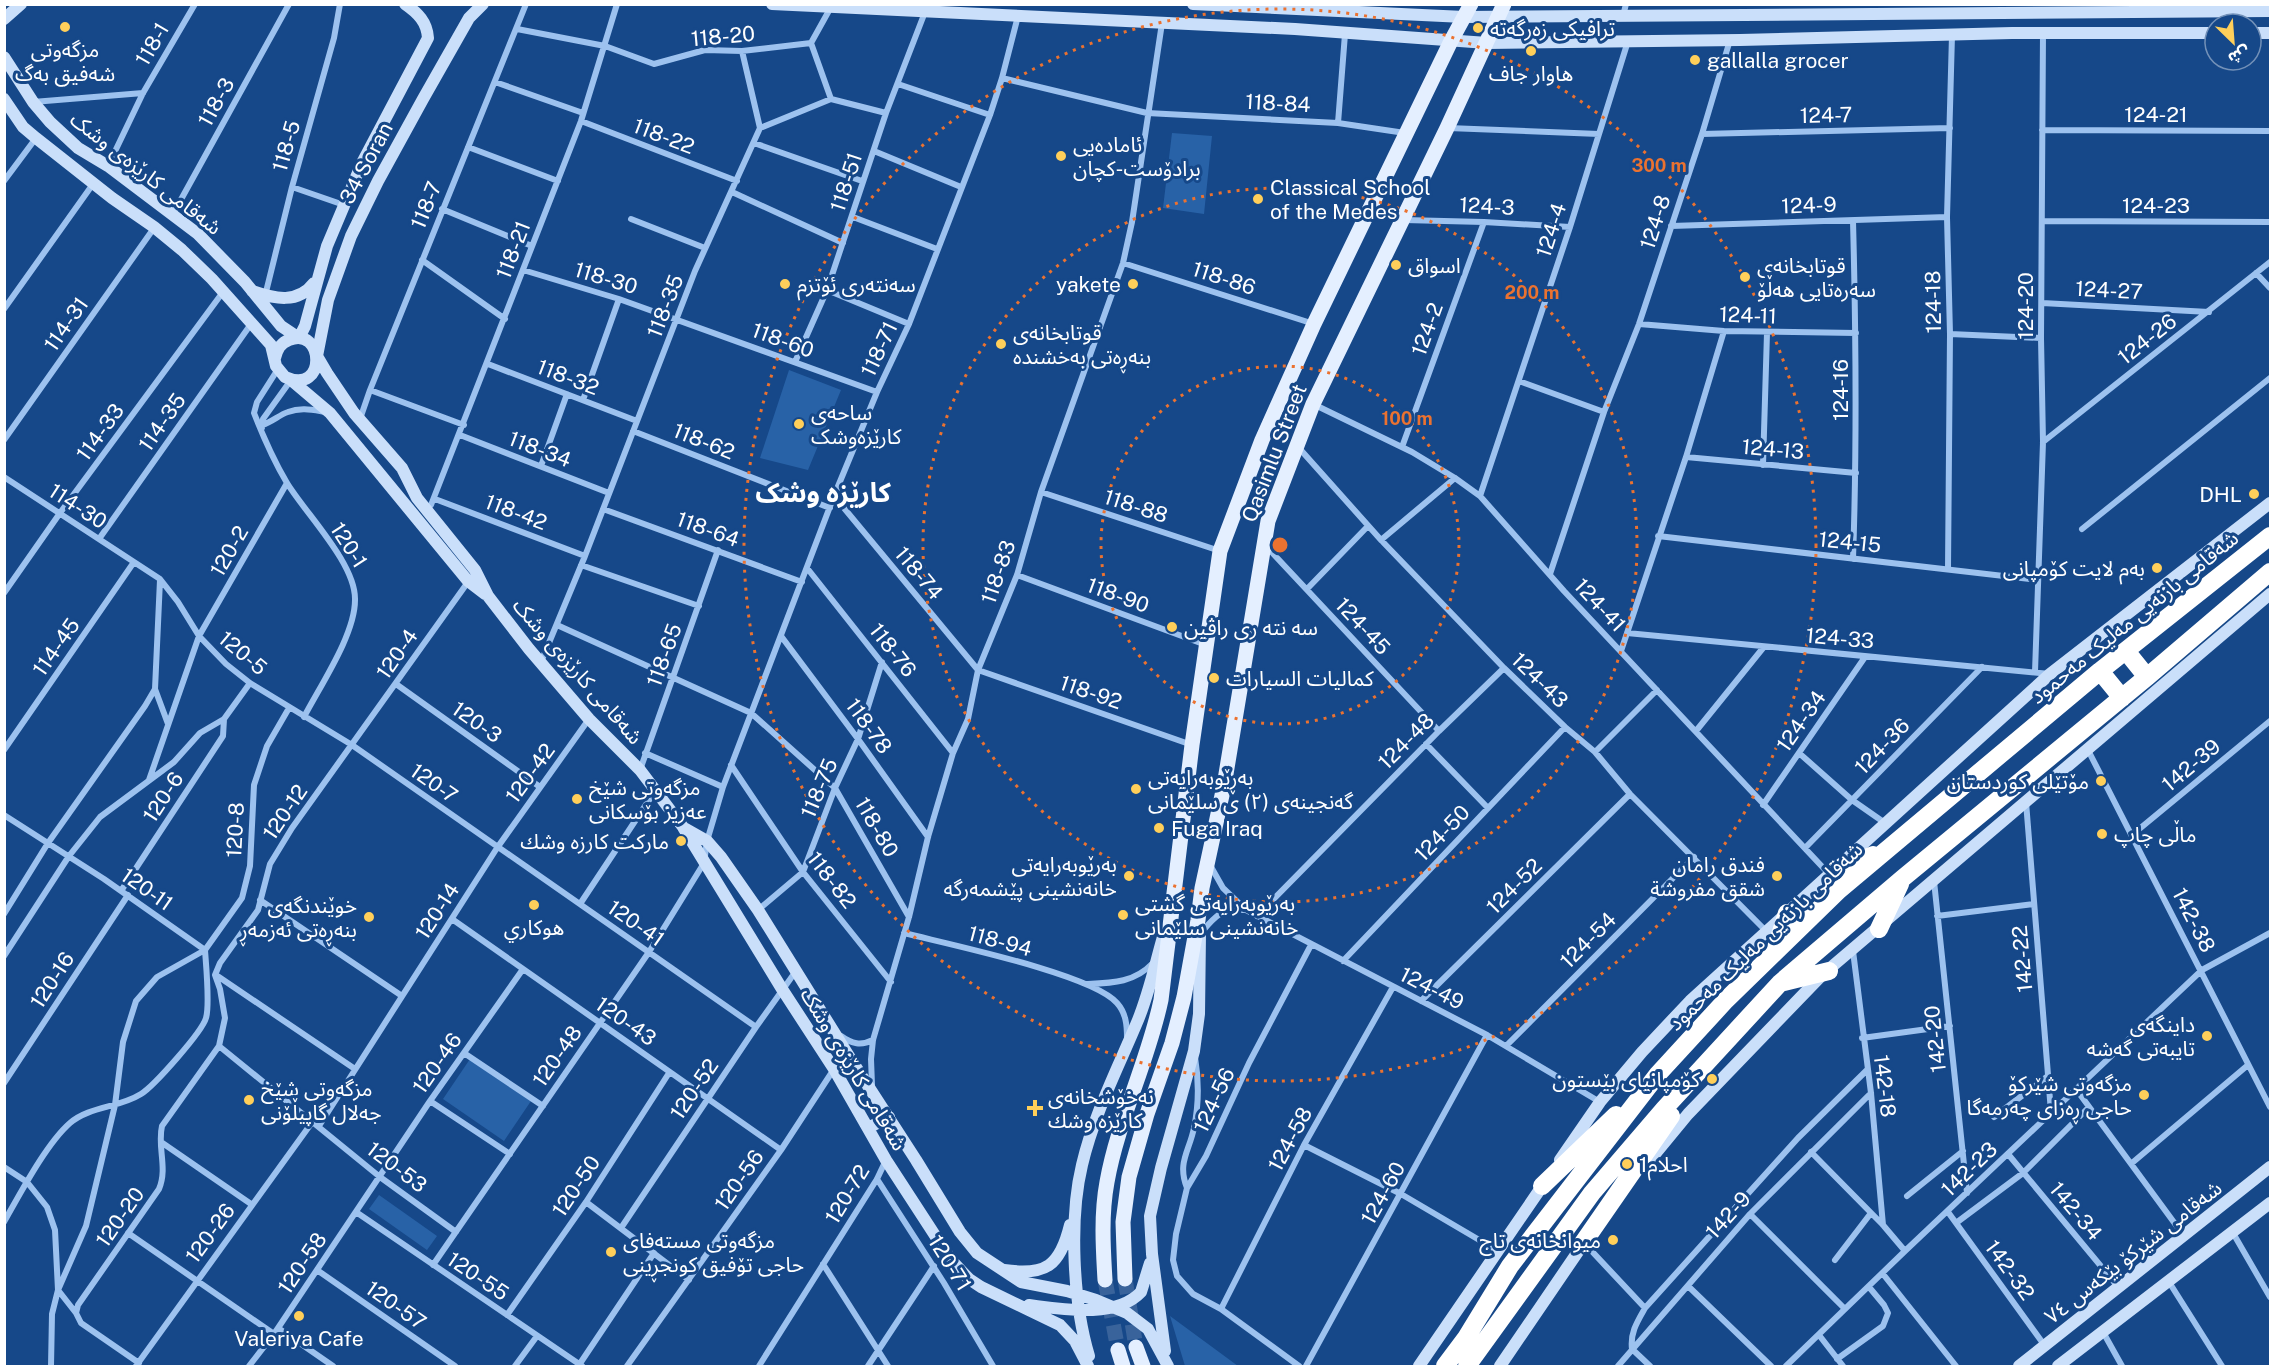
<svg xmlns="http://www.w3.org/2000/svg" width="2275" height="1371" viewBox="0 0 2275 1371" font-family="'Public Sans','Noto Sans Arabic',sans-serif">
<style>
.green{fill:#2862a7}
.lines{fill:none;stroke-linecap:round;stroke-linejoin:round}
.primary-tunnel{stroke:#39639b;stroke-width:15;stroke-dasharray:15 8;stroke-linecap:butt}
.street{stroke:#9dc2ef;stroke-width:6}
.secondary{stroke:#cadffa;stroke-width:12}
.primary{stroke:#e4efff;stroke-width:15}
.highway{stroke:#fff;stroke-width:18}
.ring{fill:none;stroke:#eb7230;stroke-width:3;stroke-dasharray:3 6}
.poi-dot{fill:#ffcf5a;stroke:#164889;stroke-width:2}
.labels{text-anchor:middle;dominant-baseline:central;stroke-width:6;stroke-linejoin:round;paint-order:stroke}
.poi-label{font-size:21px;fill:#fff;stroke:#164889;text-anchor:start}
.street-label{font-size:21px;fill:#fff;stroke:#164889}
.district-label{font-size:27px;font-weight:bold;fill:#fff;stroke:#164889}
.centre{fill:#eb7230;stroke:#164889;stroke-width:3}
.ring-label{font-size:18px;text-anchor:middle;font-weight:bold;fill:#eb7230;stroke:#164889;stroke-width:6;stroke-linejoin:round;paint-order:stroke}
</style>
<rect width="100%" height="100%" fill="#164889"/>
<path class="green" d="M1172,133L1212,136L1204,214L1163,208Z
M789,370L841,390L808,470L760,458Z
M470,1059L531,1101L504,1141L443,1099Z
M379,1195L437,1236L427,1250L369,1209Z
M1170,1316L1238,1366H1185Z"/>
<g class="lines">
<path class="primary-tunnel" d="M1125,1279L1136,1347
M1105,1280L1118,1350"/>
<path class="street" d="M1623,16L1626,4
M517,29L605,46L654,64L705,50L742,51L811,43
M742,51L760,128
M1002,78L1147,113L1338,123L1405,133
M495,82L583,113
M898,84L990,115
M831,99L886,113
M33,102L143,93
M581,121L737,181
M1338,123L1345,34
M1448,128L1599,134
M2042,130L2270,131
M1702,134L1950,128
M754,143L862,181
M468,147L558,181
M874,151L961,187
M108,166L143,93L195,4
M4,181L36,138
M292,187L344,205
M732,192L843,243
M442,209L532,246
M173,214L289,4
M853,217L937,249
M631,219L705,248
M1404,220L1484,222L1570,227
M2042,221L2270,222
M1671,226L1947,217
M422,260L505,319
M1123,263L1314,324
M523,270L619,299L877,392
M2256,273L2270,288
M827,290L909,324
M265,296L292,187L334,38L340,4
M2042,303L2209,312
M4,309L93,184
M1639,324L1724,331L1856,333
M1950,334L2041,338
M795,362L827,290L886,113L925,12
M488,364L637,421
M278,369L257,402L254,413C263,436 274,461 287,483C306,514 356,564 355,600C355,635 320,686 304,717
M1519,381L1604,412
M370,390L464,425
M583,400L619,299
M1313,404L1412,452L1455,478L1480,496L1564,591L1829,874
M360,419L370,390L526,4
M262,425C272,422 279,415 288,412C301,407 313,410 326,412
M262,428L263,419L291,380
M633,431L830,508
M460,435L609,493
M4,440L154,228
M2043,442L2270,262
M1402,447L1484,222
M1299,448L1381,540L1504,668L1565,727L1595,752L1630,794L1766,931
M1686,457L1856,473
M1763,465L1767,333
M541,466L567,394
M4,477L160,579L178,602L199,636L226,664L250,683L352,745L756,1027
M1041,492L1220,551
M834,496L978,670L1192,745
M1480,496L1570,227L1628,41
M435,499L585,556
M431,505L581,121L617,4
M603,509L802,582
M2082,529L2270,378
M1658,536L2038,580
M99,539L251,324
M1381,540L1455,478
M1266,546L1439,731
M1853,559C1857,446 1856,334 1853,221
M581,565L699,606
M807,568L953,753
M1948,569L1950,334L1947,217L1952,35
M1550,574L1604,412L1639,324L1702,134L1730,40
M1017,575L1206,645
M1307,589L1368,526
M4,593L60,513L223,292
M557,625L751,713L835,788L909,917
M1627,633L2050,674
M781,636L858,739L928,837
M1621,651L1686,457L1724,331
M541,662L585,556L695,271L760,128L831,99L811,43L831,7
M2035,672L2043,442L2041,338L2043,33
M396,684L540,787
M155,689L168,724
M1696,731L1763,648
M1426,744L1488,808
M4,750L134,562
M2088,750L2270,1107
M1595,752L1657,690
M645,753L723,787
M1799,753L1852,800L1885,823
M731,765L803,872L891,982
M640,770L718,550
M149,780L199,636L287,483
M2026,802L2051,1112
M1763,805L1865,657
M4,815L104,879L205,950
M2132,835L2270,721
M1805,848L1982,667
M1210,865L1223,888L1246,910L1487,1035L1600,1102
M1934,881L1967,1193
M121,891L223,736L224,719
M260,900L402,996
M580,904L655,791
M758,910L803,872L835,788L858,739L882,662
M4,914L48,843L145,706L155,689L160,580
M1257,916L1439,731L1504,668
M1937,916L2034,904
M452,919L781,1150
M904,933C947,944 1092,974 1117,1003C1126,1013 1127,1025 1127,1038
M1200,934C1212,920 1222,906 1243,910
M1853,951L1871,1093L1883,1225
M4,956L69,856L100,817L174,762L200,733L224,719L250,683
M1343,961L1565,727
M216,975L355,1069
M1088,984C1114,983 1135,982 1153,963
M1421,1001L1630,794
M841,1036C852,1044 861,1046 873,1040
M1862,1038L1950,1026
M219,1046L380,1177L456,1232
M1506,1046L1694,857
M464,1053L543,1106
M4,1083L128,895
M872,1085L871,1059L873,1040L909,917L928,837L953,753L968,719L978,670L1017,575L1041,492L1123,263L1132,222L1162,23
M2076,1089L2184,1236
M430,1101L510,1154
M1994,1117L2048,1076
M319,1126L497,848L589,719
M161,1142L251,1204
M1304,1145L1401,1194L1498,1251
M1811,1152L1883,1225L1905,1251
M2008,1154L2119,1288
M2132,1163L2248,1065
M4,1167L27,1182L47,1207L55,1230L58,1290L76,1313
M877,1179L944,1283L993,1366
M1187,1188C1177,1163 1189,1152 1194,1128C1199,1104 1199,1081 1195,1057
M1907,1196L1963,1151
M586,1202L689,1280
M356,1212L582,1366
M1948,1212L2045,1346
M1750,1214L1845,1309
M4,1222C20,1194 46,1144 70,1123C90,1106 119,1108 141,1094C154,1086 202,1032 206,1018C210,1005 206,965 205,950
M1956,1223L2023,1173L2089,1107
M621,1228L756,1027L796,971
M128,1233L274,1334
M2233,1233L2270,1297
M1586,1245L1645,1308
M1835,1260L1871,1213
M823,1264L888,1366
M433,1265L649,952L704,863L707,841L723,787L834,496L877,392L909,324L990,115L1002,78L1018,16
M317,1270L455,1366
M1883,1274L1956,1366
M2169,1282L2222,1366
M1688,1286L1771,1366
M1221,1309L1304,1145L1393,987
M507,1315L586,1202L669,1073
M278,1328L333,1366
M2103,1332L2122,1366
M1819,1335L1843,1366
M1837,1359L1883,1326L1888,1313L1884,1305L1869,1287
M139,1363L81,1323L76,1313L78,1305L159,1189C168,1168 157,1147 162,1126L219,1046L225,1018L220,989L215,975L220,963L258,910L270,864L292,828L468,582
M579,1365L654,1253
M51,1366L52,1314L58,1290L86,1226L115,1105L123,1042L136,1001L157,977L205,950L242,898L250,866L254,785L267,746L289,708
M136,1366L313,1121
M249,1366L274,1334L430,1101L523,969
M515,1366L537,1336
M627,1366L781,1150L834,1069
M759,1366L877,1179L886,1160
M868,1366L934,1266
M1299,1366L1221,1309L1193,1294L1177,1276L1173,1260L1176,1234L1187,1188L1206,1156L1249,1063L1311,945
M1306,1366L1487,1035
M1618,1366L1750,1214L1871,1093
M1650,1366L1632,1349C1630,1333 1637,1322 1645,1308L1798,1138L1867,1070
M1786,1366L1905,1251L2202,970L2270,933"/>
<path class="secondary" d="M483,4L469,18L423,99L378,181L351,236L328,300L317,356L327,373L354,413L402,468L417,498L475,570L488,596L529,649L589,719L640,770L683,827L782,989L834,1069L886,1160L951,1260L969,1279L981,1287L1060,1325L1075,1341L1088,1366
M772,4L1295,29L1487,43L1740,40L2012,33H2215
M1193,4L1464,17L2270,11
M4,19L21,4
M2251,33H2270
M4,57L33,102L50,122L78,148L108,166L198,234L245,282L281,326L299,338L305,326L327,246L362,163L428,38C427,22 418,13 405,4
M4,99L23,127L36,138L112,198L154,227L182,250L212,279L271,345L276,366L285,377C328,396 324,325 289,340C280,343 277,350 275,358
M252,291C275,299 298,304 314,283
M291,380L330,413L468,581L485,594
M684,828L707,841L721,857L758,910L850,1058L916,1160L960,1232L977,1253L1021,1282L1067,1291L1096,1300L1127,1313L1148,1329L1168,1366
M868,1128L889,1117
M1560,1160L1600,1102L1642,1052L1690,1001L2050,674L2270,503
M1646,1165L1688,1114L1822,975L2270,594
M1004,1270C1046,1276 1060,1266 1070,1225
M1029,1305C1061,1309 1116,1319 1141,1292L1150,1263
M1165,1351L1152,1254L1150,1216L1161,1168L1194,1051L1199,1014L1200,934
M1089,1356C1073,1303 1069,1219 1082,1165C1094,1114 1118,1068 1138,1020C1149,993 1155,965 1163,937
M1419,1366L1545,1182
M1500,1366L1588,1237
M2019,1366L2270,1167
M2058,1366L2270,1203"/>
<path class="primary" d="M1125,1279L1123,1222L1129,1177L1147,1114L1172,1043L1184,997L1198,920L1202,888L1224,786L1268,521L1313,404L1447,128L1504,4
M1105,1280C1103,1247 1101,1214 1107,1182C1118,1120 1148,1062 1161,1000L1192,745L1220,551L1262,440L1314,324L1451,41L1471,4
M1136,1347L1143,1366
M1118,1350L1123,1366"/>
<path class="highway" d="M2126,651L2147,677
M2100,671L2122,698
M1835,870L1873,855
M1879,929L1900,884
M1776,948L1787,913
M1784,982L1829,971
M1542,1186L1616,1115
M1583,1243L1671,1116
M1445,1366L1466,1338L1510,1266L1658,1074L1726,1000L1839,890L2100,671L2270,536
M1467,1366L1592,1193L1664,1109L1780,983L1903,878L2147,677L2270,572"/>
</g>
<g class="ring">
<circle cx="1280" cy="545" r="179"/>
<circle cx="1280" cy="545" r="357"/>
<circle cx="1280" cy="545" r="536"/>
</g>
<g class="poi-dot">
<circle cx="65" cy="27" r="6"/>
<circle cx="1478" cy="28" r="6"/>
<circle cx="1531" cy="51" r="6"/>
<circle cx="1695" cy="60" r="6"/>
<circle cx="1061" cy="156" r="6"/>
<circle cx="1258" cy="199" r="6"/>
<circle cx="1396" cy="265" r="6"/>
<circle cx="1745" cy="277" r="6"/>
<circle cx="785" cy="284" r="6"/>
<circle cx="1133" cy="284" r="6"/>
<circle cx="1001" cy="344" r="6"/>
<circle cx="799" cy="424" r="6"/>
<circle cx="2254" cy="494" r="6"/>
<circle cx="2157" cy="568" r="6"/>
<circle cx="1172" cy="627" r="6"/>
<circle cx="1214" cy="678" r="6"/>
<circle cx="2101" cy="781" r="6"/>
<circle cx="1136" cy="789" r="6"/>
<circle cx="577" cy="799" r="6"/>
<circle cx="1159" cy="828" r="6"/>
<circle cx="2102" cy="834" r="6"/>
<circle cx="681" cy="841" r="6"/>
<circle cx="1129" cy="876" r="6"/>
<circle cx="1777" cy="876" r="6"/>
<circle cx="534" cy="905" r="6"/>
<circle cx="1123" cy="915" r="6"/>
<circle cx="369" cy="917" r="6"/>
<circle cx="2207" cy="1036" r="6"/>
<circle cx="1712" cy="1079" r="6"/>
<circle cx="2144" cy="1095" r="6"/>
<circle cx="249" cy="1100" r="6"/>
<path d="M1032 1099h6v6h6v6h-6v6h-6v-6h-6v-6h6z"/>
<circle cx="1627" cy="1164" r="6"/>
<circle cx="1613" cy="1240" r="6"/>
<circle cx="611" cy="1252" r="6"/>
<circle cx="299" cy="1316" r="6"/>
</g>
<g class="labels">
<g class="poi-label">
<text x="1490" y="28">ترافیکی زەرگەتە</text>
<text x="65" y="49" text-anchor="middle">مزگەوتی<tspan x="65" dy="24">شەفیق بەگ</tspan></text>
<text x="1707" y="60">gallalla grocer</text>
<text x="1531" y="73" text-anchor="middle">هاوار جاف</text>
<text x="1073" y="144">ئامادەیی<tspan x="1073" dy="24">برادۆست-کچان</tspan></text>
<text x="1270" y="187">Classical School<tspan x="1270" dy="24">of the Medes</tspan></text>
<text x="1408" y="265">اسواق</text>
<text x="1757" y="265">قوتابخانەی<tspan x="1757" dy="24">سەرەتایی هەڵۆ</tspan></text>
<text x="797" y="284">سەنتەری ئۆتزم</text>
<text x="1121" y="284" text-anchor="end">yakete</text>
<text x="1013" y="332">قوتابخانەی<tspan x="1013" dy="24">بنەڕەتی بەخشندە</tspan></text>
<text x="811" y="412">ساحه‌ی<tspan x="811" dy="24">کارێزه‌وشک</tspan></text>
<text x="2242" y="494" text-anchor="end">DHL</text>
<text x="2145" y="568" text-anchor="end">بەم لایت کۆمپانی</text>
<text x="1184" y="627">سه نته رى راڤين</text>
<text x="1226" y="678">كماليات السيارات</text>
<text x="1148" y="777">بەڕێوبەرایەتی<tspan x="1148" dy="24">گەنجینەی (۲) ی سلێمانی</tspan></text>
<text x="2089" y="781" text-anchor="end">مۆتێلی کوردستان</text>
<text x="589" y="787">مزگەوتی شێخ<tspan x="589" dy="24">عەزیز بۆسکانی</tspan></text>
<text x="1171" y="828">Fuga Iraq</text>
<text x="2114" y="834">ماڵی چاپ</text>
<text x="669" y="841" text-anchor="end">ماركت كارزه وشك</text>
<text x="1117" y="864" text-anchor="end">بەرێوبەرایەتی<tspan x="1117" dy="24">خانەنشینی پێشمەرگە</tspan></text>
<text x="1765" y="864" text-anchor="end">فندق رامان<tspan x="1765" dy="24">شقق مفروشة</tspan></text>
<text x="1135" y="903">بەرێوبەرایەتی گشتی<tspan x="1135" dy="24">خانەنشینی سلێمانی</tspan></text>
<text x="357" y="905" text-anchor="end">خوێندنگەی<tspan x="357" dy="24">بنەڕەتی ئەزمەڕ</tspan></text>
<text x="534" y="927" text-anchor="middle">هوكاري</text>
<text x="2195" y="1024" text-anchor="end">داینگەی<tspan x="2195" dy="24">تایبەتی گەشە</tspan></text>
<text x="1700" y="1079" text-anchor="end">کۆمپانیای بێستون</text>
<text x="2132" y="1083" text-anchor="end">مزگەوتی شێرکۆ<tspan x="2132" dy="24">حاجی ڕەزای چەرمەگا</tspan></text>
<text x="261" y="1088">مزگەوتی شێخ<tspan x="261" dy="24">جەلال گاپیڵۆنی</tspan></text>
<text x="1048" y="1096">نەخۆشخانەی<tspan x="1048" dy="24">کارێزە وشك</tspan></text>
<text x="1639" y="1164">احلام1</text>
<text x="623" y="1240">مزگەوتی مستەفاى<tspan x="623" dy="24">حاجى تۆفيق کونجڕینی</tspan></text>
<text x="1601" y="1240" text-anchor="end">میوانخانەی تاج</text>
<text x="299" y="1338" text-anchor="middle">Valeriya Cafe</text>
</g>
<g class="street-label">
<text transform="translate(723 36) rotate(-5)">118-20</text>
<text transform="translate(152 44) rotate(-60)">118-1</text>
<text transform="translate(216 102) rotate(-61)">118-3</text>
<text transform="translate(1278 103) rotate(3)">118-84</text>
<text x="2156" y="114">124-21</text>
<text transform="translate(1826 115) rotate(-1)">124-7</text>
<text transform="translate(664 136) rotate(21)">118-22</text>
<text transform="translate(286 146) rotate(-74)">118-5</text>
<text transform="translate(366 163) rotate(-62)">34 Soran</text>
<text transform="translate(146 173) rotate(38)">شەقامی کارێزەی وشک</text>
<text transform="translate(846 182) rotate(-72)">118-51</text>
<text transform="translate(426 205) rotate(-68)">118-7</text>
<text transform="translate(1809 205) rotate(-2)">124-9</text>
<text x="2156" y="205">124-23</text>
<text transform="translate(1487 206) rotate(3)">124-3</text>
<text transform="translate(1655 222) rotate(-72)">124-8</text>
<text transform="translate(1551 230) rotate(-72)">124-4</text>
<text transform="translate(513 250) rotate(-69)">118-21</text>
<text transform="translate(606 278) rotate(17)">118-30</text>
<text transform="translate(1224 278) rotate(18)">118-86</text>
<text transform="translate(2109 290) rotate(3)">124-27</text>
<text transform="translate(1933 302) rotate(-91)">124-18</text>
<text transform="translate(665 306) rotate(-69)">118-35</text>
<text transform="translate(2025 306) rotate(-90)">124-20</text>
<text transform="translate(1748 315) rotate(2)">124-11</text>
<text transform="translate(66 324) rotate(-55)">114-31</text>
<text transform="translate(1427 329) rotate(-70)">124-2</text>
<text transform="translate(2147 339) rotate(-38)">124-26</text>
<text transform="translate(783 340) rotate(20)">118-60</text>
<text transform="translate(879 349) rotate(-65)">118-71</text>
<text transform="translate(568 377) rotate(21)">118-32</text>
<text transform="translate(1840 390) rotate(-90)">124-16</text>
<text transform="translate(162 422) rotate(-55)">114-35</text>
<text transform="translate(100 432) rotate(-54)">114-33</text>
<text transform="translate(704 441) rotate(22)">118-62</text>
<text transform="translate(540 449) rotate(21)">118-34</text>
<text transform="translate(1773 449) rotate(5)">124-13</text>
<text transform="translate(1274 453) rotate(-69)">Qasimlu Street</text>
<text transform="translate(78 506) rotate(33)">114-30</text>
<text transform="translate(1136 506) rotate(18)">118-88</text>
<text transform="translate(516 512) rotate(21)">118-42</text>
<text transform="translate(708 529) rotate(20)">118-64</text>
<text transform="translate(1850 542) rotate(6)">124-15</text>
<text transform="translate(349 545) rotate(57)">120-1</text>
<text transform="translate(229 551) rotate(-60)">120-2</text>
<text transform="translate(998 572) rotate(-71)">118-83</text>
<text transform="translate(919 573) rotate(50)">118-74</text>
<text transform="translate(1118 595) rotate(20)">118-90</text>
<text transform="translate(1600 605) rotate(47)">124-41</text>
<text transform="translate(2134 617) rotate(-39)">شەقامی بازنەیی مەلیک مەحمود</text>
<text transform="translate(1363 626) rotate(47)">124-45</text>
<text transform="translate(1840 638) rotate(5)">124-33</text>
<text transform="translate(56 647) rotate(-55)">114-45</text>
<text transform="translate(893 650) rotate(52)">118-76</text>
<text transform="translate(243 653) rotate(40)">120-5</text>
<text transform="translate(397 654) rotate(-55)">120-4</text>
<text transform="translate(664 655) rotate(-70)">118-65</text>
<text transform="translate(578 671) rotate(49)">شەقامی کارێزەی وشک</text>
<text transform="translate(1540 680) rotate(44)">124-43</text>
<text transform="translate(1091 692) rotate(19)">118-92</text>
<text transform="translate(1801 721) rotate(-55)">124-34</text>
<text transform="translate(477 722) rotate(35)">120-3</text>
<text transform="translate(869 726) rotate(54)">118-78</text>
<text transform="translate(1406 741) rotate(-45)">124-48</text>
<text transform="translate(1882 746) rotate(-46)">124-36</text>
<text transform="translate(2191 765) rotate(-40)">142-39</text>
<text transform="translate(530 773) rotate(-54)">120-42</text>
<text transform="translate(434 783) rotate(35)">120-7</text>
<text transform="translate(819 788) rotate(-67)">118-75</text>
<text transform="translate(163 797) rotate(-57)">120-6</text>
<text transform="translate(285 812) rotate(-56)">120-12</text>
<text transform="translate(877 827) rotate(60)">118-80</text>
<text transform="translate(235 830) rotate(-87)">120-8</text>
<text transform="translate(1442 833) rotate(-46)">124-50</text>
<text transform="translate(832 880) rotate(52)">118-82</text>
<text transform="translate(1514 886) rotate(-45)">124-52</text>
<text transform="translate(147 889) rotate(35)">120-11</text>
<text transform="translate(437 911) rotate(-57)">120-14</text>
<text transform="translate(2194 920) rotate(63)">142-38</text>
<text transform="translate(636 923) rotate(35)">120-41</text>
<text transform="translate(1765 936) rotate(-44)">شەقامی بازنەیی مەلیک مەحمود</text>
<text transform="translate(1588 940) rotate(-45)">124-54</text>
<text transform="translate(1000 941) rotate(15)">118-94</text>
<text transform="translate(2022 959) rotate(-95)">142-22</text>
<text transform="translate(52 980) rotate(-57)">120-16</text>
<text transform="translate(1432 988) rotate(27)">124-49</text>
<text transform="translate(626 1021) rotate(35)">120-43</text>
<text transform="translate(1935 1039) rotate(-96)">142-20</text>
<text transform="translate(557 1056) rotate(-55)">120-48</text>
<text transform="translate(437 1063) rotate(-55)">120-46</text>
<text transform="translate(854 1069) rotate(59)">شەقامی کارێزەی وشک</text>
<text transform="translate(1885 1086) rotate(83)">142-18</text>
<text transform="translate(694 1089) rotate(-56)">120-52</text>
<text transform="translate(1214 1100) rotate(-65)">124-56</text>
<text transform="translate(1290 1139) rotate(-62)">124-58</text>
<text transform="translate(397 1167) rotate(37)">120-53</text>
<text transform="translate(1969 1169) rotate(-44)">142-23</text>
<text transform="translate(739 1180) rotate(-55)">120-56</text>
<text transform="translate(576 1186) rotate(-56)">120-50</text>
<text transform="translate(1383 1193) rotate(-61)">124-60</text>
<text transform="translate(847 1194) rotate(-59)">120-72</text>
<text transform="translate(2076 1211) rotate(50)">142-34</text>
<text transform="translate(1728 1215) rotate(-48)">142-9</text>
<text transform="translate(120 1217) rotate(-55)">120-20</text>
<text transform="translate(210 1233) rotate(-54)">120-26</text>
<text transform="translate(2133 1252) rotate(-38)">شەقامی شێرکۆ بێکەس ٧٤</text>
<text transform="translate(302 1263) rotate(-56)">120-58</text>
<text transform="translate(950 1263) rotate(58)">120-71</text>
<text transform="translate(2010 1270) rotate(54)">142-32</text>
<text transform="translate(478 1276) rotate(34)">120-55</text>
<text transform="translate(396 1305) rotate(35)">120-57</text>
</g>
<g class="district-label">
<text x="823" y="492">کارێزە وشک</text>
</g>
</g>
<circle cx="1280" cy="545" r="9" class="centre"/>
<g class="ring-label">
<text x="1659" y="172">300 m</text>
<text x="1532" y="299">200 m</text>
<text x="1407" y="425">100 m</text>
</g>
<rect width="2275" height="1371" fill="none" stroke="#ffffff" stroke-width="12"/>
<g transform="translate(2233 42) rotate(155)"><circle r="28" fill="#164889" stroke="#7391b8" stroke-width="1.5"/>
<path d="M0-4.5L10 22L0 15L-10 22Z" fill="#ffcf5a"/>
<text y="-9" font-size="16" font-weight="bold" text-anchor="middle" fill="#ffffff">ش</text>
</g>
</svg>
